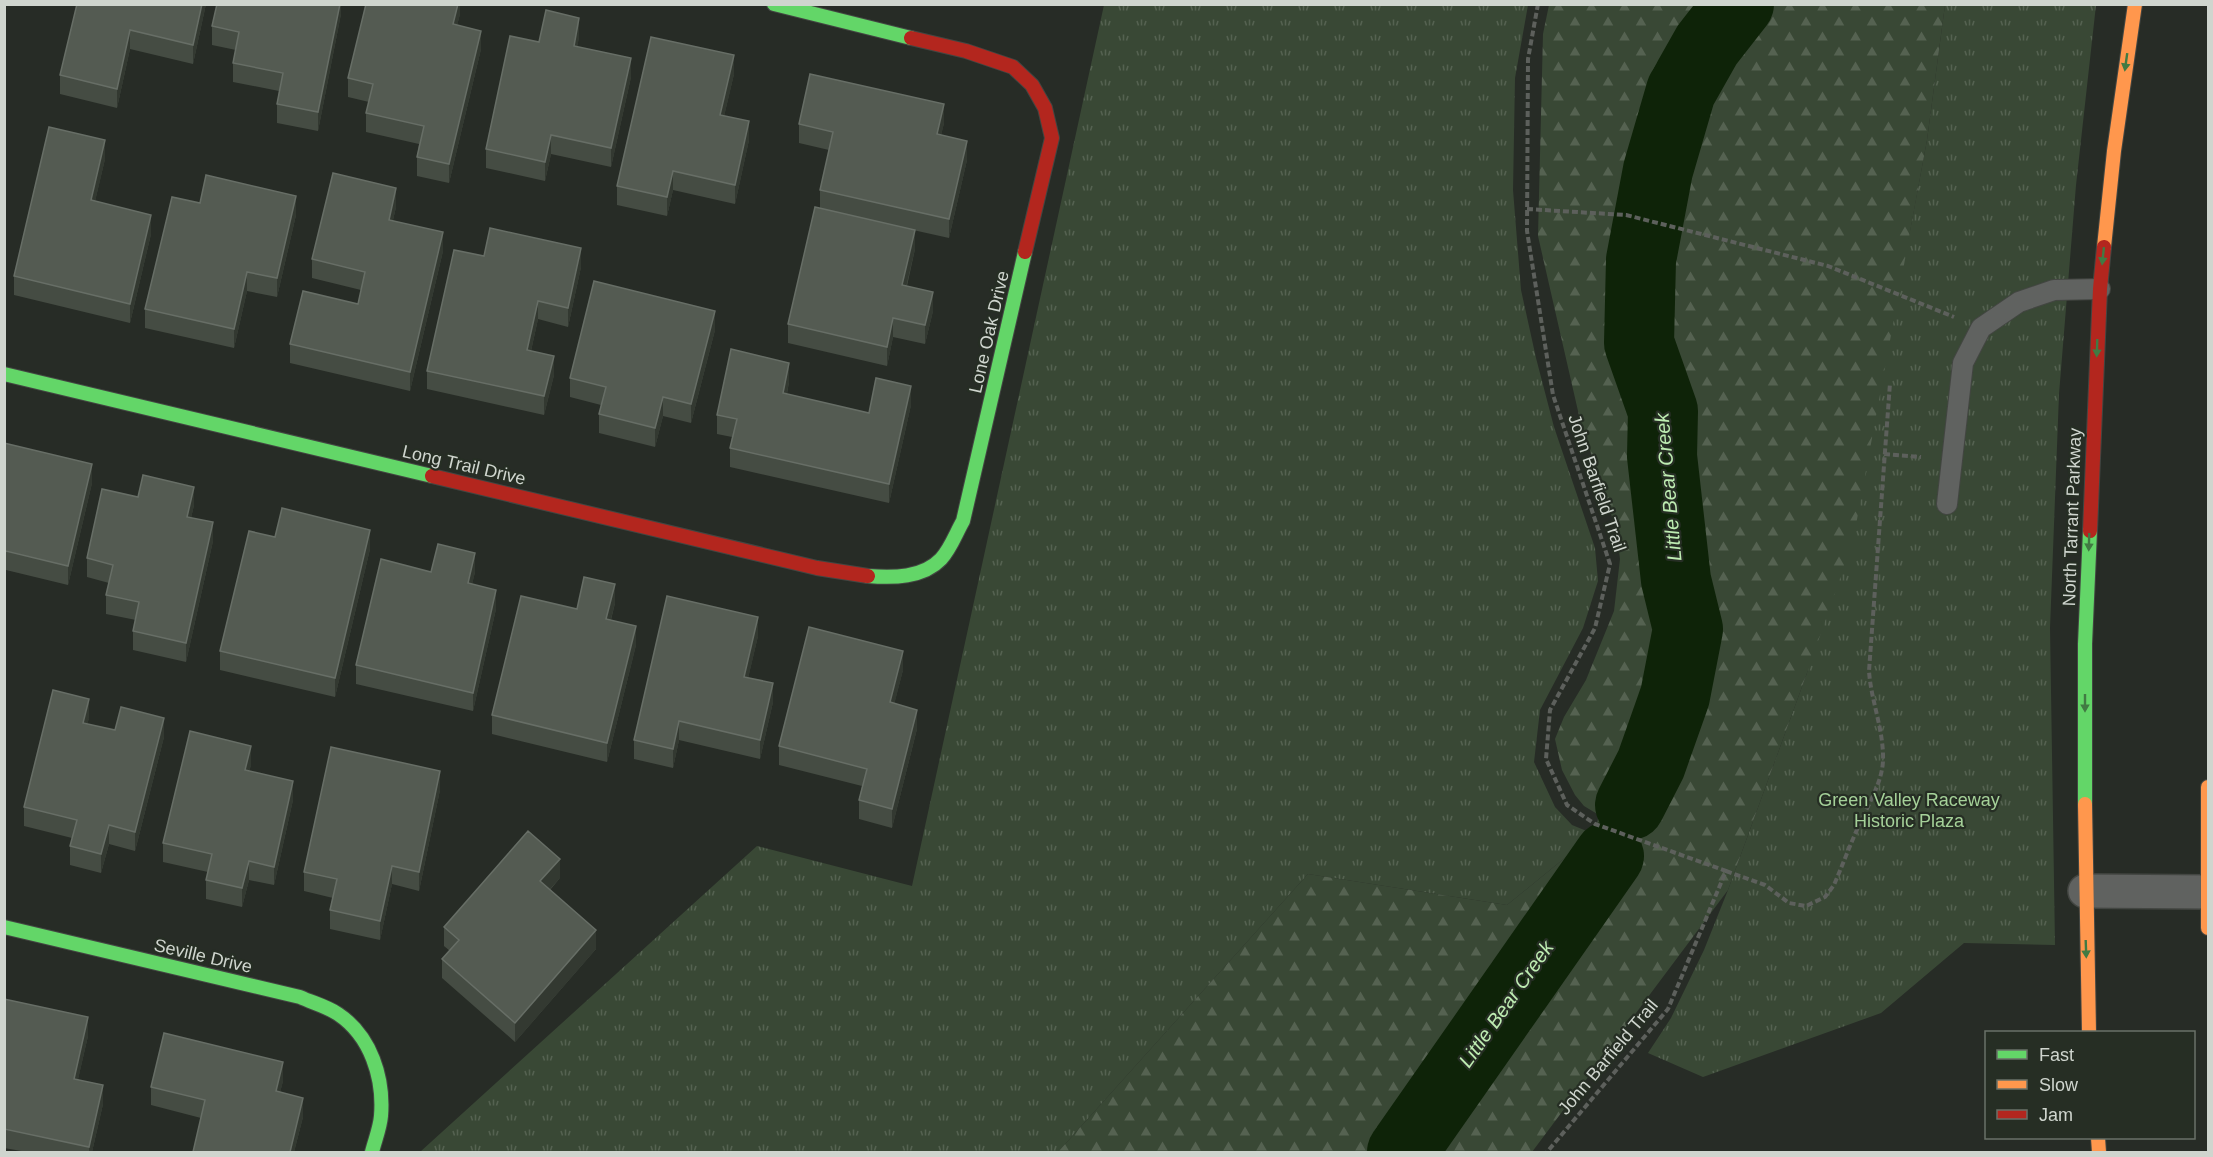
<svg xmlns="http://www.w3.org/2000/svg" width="2213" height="1157" viewBox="0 0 2213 1157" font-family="Arial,sans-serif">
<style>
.grass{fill:url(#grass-tufts)}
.forest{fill:url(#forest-firs)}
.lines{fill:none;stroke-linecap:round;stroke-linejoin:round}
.river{stroke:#0e2308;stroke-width:70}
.lane-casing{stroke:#434642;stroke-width:22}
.street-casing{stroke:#434642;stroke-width:36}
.fast-casing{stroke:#434642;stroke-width:16}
.slow-casing{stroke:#434642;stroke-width:16}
.jam-casing{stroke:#434642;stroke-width:16}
.path{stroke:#5d605c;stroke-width:4;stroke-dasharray:6 3;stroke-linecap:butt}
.lane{stroke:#606260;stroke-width:20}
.street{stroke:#606260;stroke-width:33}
.fast{stroke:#63d668;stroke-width:14}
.slow{stroke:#ff974d;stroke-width:14}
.jam{stroke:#b3261e;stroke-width:14}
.wall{fill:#454c43}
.shaded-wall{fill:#333931}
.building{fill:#545b52;stroke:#676e66;stroke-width:1.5}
.oneway{fill:#417a43}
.labels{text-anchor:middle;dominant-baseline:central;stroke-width:4.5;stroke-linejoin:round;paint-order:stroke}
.street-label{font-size:18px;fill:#cfd5ce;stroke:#262e24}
.park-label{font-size:18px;fill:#a5d199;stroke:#262e24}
.water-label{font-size:20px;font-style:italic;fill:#beecb2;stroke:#262e24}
</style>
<defs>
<pattern id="grass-tufts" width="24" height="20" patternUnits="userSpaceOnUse" patternTransform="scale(1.5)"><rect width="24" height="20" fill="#394835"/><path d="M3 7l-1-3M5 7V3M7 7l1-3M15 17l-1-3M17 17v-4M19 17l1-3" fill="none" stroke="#556251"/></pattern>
<pattern id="forest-firs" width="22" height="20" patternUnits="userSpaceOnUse" patternTransform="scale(1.5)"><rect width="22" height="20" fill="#394835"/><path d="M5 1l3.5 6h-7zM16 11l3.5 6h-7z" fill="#556251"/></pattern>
</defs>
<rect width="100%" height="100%" fill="#272c26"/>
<path class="grass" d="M1104,5H1528L1515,78L1513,190L1521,290L1536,358L1554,427L1595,548L1598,581L1583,628L1540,710L1534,762L1555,807L1572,825L1594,834L1507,905L1308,874L1058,1152H420L757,846L912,886Z
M1945,5H2096L2076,185L2059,394L2050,628L2055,945L1964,943L1881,1013L1703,1077L1648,1053L1671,1018L1704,950L1728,890L1807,673L1910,231L1927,140Z"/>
<path class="forest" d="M1549,5H1945L1927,140L1853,541L1807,673L1728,890L1532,1152H1058L1308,874L1507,905L1594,834L1599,815L1584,806L1575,795L1562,770L1555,739L1564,717L1586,680L1614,611L1620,559L1616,529L1581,424L1538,236L1543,34Z"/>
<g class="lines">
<path class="river" d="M1630,805L1651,764L1675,696L1688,629L1676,580L1662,456L1663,411L1639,343L1641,260L1658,170L1681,91L1707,45L1739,4
M1402,1152L1609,856"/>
<defs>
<path id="lane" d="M1947,504L1963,363L1981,328L2019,302L2054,290L2100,289"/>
<path id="street" d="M2085,891L2208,892"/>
<path id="fast" d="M774,4L911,38
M4,374L432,476
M868,576C893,578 923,578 941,559C951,548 956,533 963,521L1025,252
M2085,804V644L2090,531
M4,927L300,997C313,1003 326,1006 338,1014C371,1036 384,1078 381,1116C380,1128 375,1140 372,1152"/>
<path id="slow" d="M2104,247L2114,151L2135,4
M2208,787V928
M2085,804L2089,1032
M2098,1138L2099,1152"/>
<path id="jam" d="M911,38L966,51L1013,67L1032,85L1045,108L1052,138L1025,252
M432,476L817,568L868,576
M2090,531L2100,289L2104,247"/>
</defs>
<use href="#lane" class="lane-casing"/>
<use href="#street" class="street-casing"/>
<use href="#fast" class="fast-casing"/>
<use href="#slow" class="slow-casing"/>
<use href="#jam" class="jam-casing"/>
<path class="path" d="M1538,4L1528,59L1527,231L1553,395L1610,564L1595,628L1550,710L1546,759L1567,805L1595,824L1726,871L1668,1009L1547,1152
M1527,209L1626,215L1828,266L1954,317
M1884,454L1921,457
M1726,871L1765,885L1789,903L1806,906L1825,897L1834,885C1843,864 1851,842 1861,821C1869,803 1882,782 1883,761C1884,730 1871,701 1869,671L1890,383"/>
<use href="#lane" class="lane"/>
<use href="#street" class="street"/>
<use href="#fast" class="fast"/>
<use href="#slow" class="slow"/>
<use href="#jam" class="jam"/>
</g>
<path class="wall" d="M77,4H206L193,64L130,49L117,108L60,94V75Z
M341,4V14L318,131L277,123V104L279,91L233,82V63L236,50L212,45V26Z
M460,4V14L457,25L481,49L449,183L417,176V157L419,144L366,132V113L369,102L348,97V78Z
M579,37L577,47L631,77L611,167L551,154L545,181L486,168V149L539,42Z
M734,74L724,116L749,140L735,204L673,190L667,216L617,205V186Z
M944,123L941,135L967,160L949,238L904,228L915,249L907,286L933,311L925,344L893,337L887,366L788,343V324L820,208V190L829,150L799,143V124Z
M105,159L95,201L151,234L130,323L14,295V276Z
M200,203L296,215L277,297L247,291L234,348L145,328V309Z
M396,207L393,220L443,251L410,391L290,363V344L358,304L361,290L312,278V259Z
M484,256L581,267L568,327L538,319L531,351L554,375L544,415L427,389V371Z
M715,330L691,423L663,416L655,447L599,433V414L601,405L570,397V378Z
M789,382L787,394L869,413L911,405L889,503L730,467V448L732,437L717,434V415Z
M4,443L92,483L68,585L6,570L4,574Z
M138,497L194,505L191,518L213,541L186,662L133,650V631L136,620L106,614V595L109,583L87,577V558Z
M275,537L370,549L335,697L220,670V651Z
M431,572H475L472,584L496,609L473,711L356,684V665Z
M615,603L611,620L636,645L607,762L492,734V715L577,609Z
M758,636L748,678L773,702L760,759L679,740L673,768L634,759V740Z
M903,670L894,704L917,729L892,828L859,819V800L862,786L779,765V746Z
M89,718L87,724L115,730L164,737L135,851L109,844L101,873L70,865V846L72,838L24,826V807Z
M251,765L249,771L293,800L274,885L249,880L242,907L206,899V880L208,872L163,862V843Z
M440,790L419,891L392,884L380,940L330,929V910L333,898L304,891V872Z
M560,878L550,890L596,949L515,1042L442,978V959L450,951L444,946V927Z
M4,999L88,1036L78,1079L103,1104L92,1152H27L4,1148Z
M283,1081L280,1092L303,1117L294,1152H193L201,1118L151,1105V1087Z"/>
<path class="shaded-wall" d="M202,4H206L193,64V45Z
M340,4H341V14L318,131V112Z
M458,4H460V14L453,43V24Z
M579,18V37L574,65V46Z
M130,30V49L117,108V89Z
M481,31V49L449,183V164Z
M734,55V74L720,134V115Z
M631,58V77L611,167V148Z
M944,104V123L937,153V134Z
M749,121V140L735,204V185Z
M551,135V154L545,181V162Z
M105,140V159L91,219V200Z
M967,141V160L949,238V219Z
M673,171V190L667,216V197Z
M396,188V207L389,238V220Z
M296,196V215L277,297V278Z
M151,215V234L130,323V304Z
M915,230V249L902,304V285Z
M443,232V251L410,391V372Z
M581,248V267L568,327V308Z
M247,272V291L234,348V329Z
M933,292V311L925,344V325Z
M538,301V319L527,369V350Z
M715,311V330L691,423V404Z
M893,318V337L887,366V347Z
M554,356V375L544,415V396Z
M789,363V382L783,412V393Z
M911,386V405L889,503V484Z
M663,397V416L655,447V428Z
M92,464V483L68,585V566Z
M194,487V505L187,536V517Z
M213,522V541L186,662V643Z
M370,530V549L335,697V678Z
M6,551V570L4,574V555Z
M475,553V572L468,602V583Z
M615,584V603L606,638V619Z
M496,590V609L473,711V693Z
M758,617V636L744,696V677Z
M636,626V645L607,762V743Z
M903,651V670L890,721V702Z
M773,683V702L760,759V740Z
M89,699V718L83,741V723Z
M917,710V729L892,828V809Z
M164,718V737L135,851V832Z
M679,721V740L673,768V749Z
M251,746V765L245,789V770Z
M6,765V784L4,790V771Z
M440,771V790L419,891V872Z
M293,781V800L274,885V867Z
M109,825V844L101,873V854Z
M560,859V878L540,900V881Z
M249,861V880L242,907V888Z
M392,866V884L380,940V921Z
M596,930V949L515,1042V1023Z
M88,1017V1036L74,1097V1079Z
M283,1062V1081L276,1110V1091Z
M103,1085V1104L92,1152H89V1147Z
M303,1098V1117L294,1152H290Z"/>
<path class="building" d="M77,4H202L193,45L130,30L117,89L60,75Z
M217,4H340L318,112L277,104L283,73L233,63L239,32L212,26Z
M366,4H458L453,24L481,31L449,164L417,157L424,126L366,113L373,84L348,78Z
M546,10L579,18L574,46L631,58L611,148L551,135L545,162L486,149L510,36L539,42Z
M651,37L734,55L720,115L749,121L735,185L673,171L667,197L617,186Z
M810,74L944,104L937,134L967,141L949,219L820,190L833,132L799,124Z
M49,127L105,140L91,200L151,215L130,304L14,276Z
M333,173L396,188L389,220L443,232L410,372L290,344L303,291L358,304L365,272L312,259Z
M206,175L296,196L277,278L247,272L234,329L145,309L172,197L200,203Z
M815,207L915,230L902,285L933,292L925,325L893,318L887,347L788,324Z
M490,228L581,248L568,308L538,301L527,350L554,356L544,396L427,371L454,250L484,256Z
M594,281L715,311L691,404L663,397L655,428L599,414L606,387L570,378Z
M731,349L789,363L783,393L869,413L876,378L911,386L889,484L730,448L737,419L717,415Z
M4,443L92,464L68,566L6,551L4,555Z
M143,475L194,487L187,517L213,522L186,643L133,631L139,602L106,595L113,565L87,558L102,489L138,497Z
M282,508L370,530L335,678L220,651L249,531L275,537Z
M438,544L475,553L468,583L496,590L473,693L356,665L381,559L431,572Z
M584,577L615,584L606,619L636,626L607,743L492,715L521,596L577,609Z
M667,596L758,617L744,677L773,683L760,740L679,721L673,749L634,740Z
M809,627L903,651L890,702L917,710L892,809L859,800L867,769L779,746Z
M53,690L89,699L83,723L115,730L121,707L164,718L135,832L109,825L101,854L70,846L77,820L24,807Z
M190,731L251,746L245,770L293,781L274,867L249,861L242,888L206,880L212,854L163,843Z
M331,747L440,771L419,872L392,866L380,921L330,910L337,879L304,872Z
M528,831L560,859L540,881L596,930L515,1023L442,959L459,940L444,927Z
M4,999L88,1017L74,1079L103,1085L89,1147L4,1129Z
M164,1033L283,1062L276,1091L303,1098L290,1152H193L205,1100L151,1087Z"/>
<defs><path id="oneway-solid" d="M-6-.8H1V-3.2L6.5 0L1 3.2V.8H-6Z" transform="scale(1.5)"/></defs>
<g class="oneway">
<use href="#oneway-solid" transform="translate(2126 62) rotate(98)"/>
<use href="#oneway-solid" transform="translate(2103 256) rotate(96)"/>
<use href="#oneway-solid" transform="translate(2097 348) rotate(92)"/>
<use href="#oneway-solid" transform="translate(2089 542) rotate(92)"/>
<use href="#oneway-solid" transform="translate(2085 703) rotate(90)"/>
<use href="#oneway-solid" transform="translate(2086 949) rotate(88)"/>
</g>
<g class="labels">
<g class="street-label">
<text transform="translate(989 332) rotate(-77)">Lone Oak Drive</text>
<text transform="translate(464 465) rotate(13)">Long Trail Drive</text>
<text transform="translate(1597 483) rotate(71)">John Barfield Trail</text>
<text transform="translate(2072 517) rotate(-88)">North Tarrant Parkway</text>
<text transform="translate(203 956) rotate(13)">Seville Drive</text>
<text transform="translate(1608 1057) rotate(-50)">John Barfield Trail</text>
</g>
<g class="park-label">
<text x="1909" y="800">Green Valley Raceway<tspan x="1909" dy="21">Historic Plaza</tspan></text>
</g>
<g class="water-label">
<text transform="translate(1668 487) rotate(-95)">Little Bear Creek</text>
<text transform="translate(1506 1004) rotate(-55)">Little Bear Creek</text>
</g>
</g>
<rect width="2213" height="1157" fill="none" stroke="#cfd5ce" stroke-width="12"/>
<rect x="1985" y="1031" width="210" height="108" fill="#262e24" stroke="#6a7168" stroke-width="1.5"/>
<rect x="1997" y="1050" width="30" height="9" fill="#63d668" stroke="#6a7168" stroke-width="1.5"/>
<text x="2039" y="1061" font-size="18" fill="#cfd5ce">Fast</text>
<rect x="1997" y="1080" width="30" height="9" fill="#ff974d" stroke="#6a7168" stroke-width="1.5"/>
<text x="2039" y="1091" font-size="18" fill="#cfd5ce">Slow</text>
<rect x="1997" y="1110" width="30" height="9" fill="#b3261e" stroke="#6a7168" stroke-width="1.5"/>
<text x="2039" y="1121" font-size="18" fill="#cfd5ce">Jam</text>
</svg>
